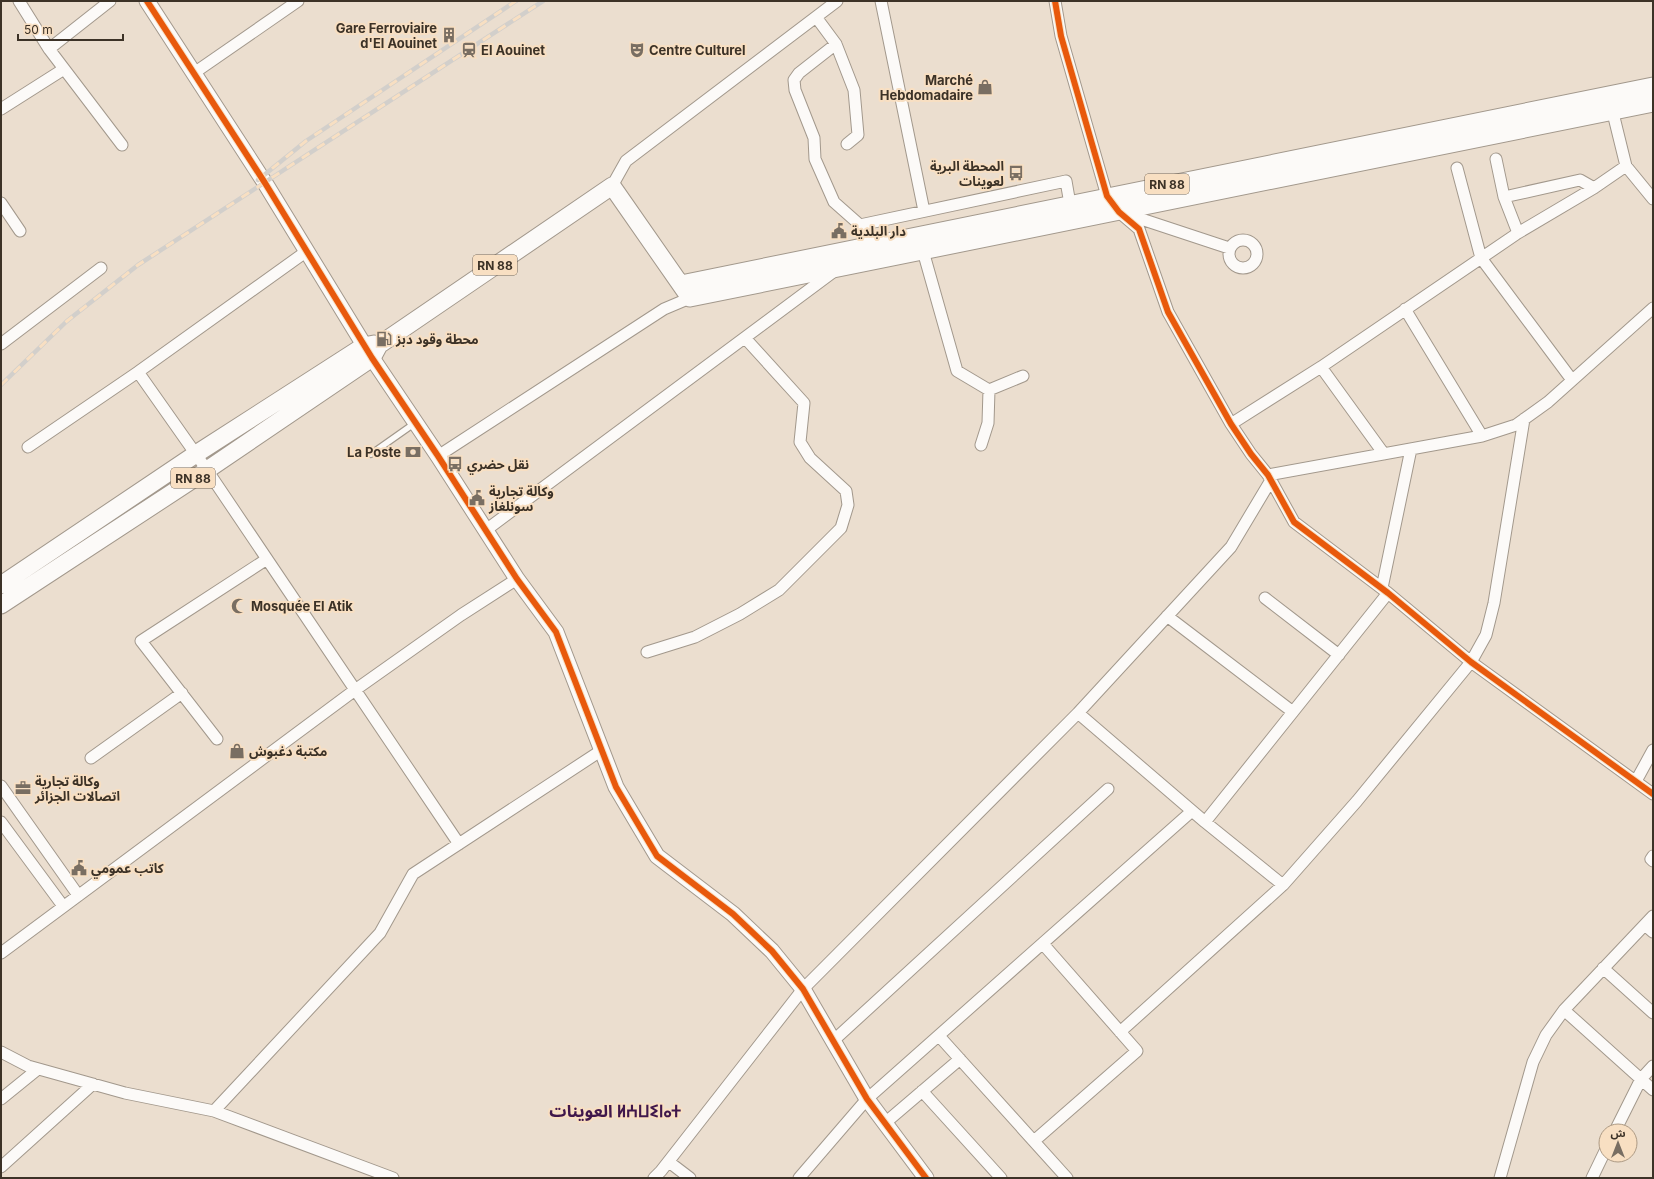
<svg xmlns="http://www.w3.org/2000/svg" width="1654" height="1179" viewBox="0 0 1654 1179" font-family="Inter,'Noto Sans Arabic','Noto Sans Tifinagh',sans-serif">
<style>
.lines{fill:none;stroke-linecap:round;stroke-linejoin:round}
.lane-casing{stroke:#a2988c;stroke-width:8}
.street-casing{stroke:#a2988c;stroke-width:13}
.secondary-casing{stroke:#a2988c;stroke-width:17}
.primary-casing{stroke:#a2988c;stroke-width:19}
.lane{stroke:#fcfaf8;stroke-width:5.5}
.street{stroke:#fcfaf8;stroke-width:11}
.secondary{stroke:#fcfaf8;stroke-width:15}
.primary{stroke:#fcfaf8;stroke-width:17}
.rail-casing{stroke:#d2cfcb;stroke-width:4.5}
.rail{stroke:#f8dfc2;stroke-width:3;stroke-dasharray:9;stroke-linecap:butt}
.cycleway-casing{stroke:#f8dfc2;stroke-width:8}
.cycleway{stroke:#e8590c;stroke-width:6}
.labels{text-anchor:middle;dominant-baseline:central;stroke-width:4;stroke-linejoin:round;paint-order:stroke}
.shield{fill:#f8dfc2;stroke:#746656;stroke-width:1}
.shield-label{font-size:12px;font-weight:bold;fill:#3c3227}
.poi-label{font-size:13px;font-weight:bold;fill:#3c3227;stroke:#f8dfc2;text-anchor:start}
.district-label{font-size:17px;font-weight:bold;fill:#40174b;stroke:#f8dfc2}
</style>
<rect width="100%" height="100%" fill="#ebdecf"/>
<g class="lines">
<defs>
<path id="lane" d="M371,454L415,423"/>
<path id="street" d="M19,1L49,49L122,145
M881,1L924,211
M1055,1L1061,36L1107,196L1119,212L1139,229L1168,312L1231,424L1251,454L1268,475L1294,522L1388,593L1471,662L1653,794
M816,17L836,44L854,90L858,135L847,144
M836,44L799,73L794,80L795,90L814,138L815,159L834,202L860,225
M49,49L110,1
M194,73L298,1
M1611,105L1626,166L1653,199
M1,109L64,69
M1496,159L1504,197L1518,233
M1457,168L1481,258L1572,380
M612,186L626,161L837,1
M1504,197L1580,180L1594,188
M1,203L20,231
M1123,213L1229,248
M1229 254a14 14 0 1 1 28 0a14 14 0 1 1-28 0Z
M865,246L860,225L1066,181L1070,204
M923,251L957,371L989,390L1023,376
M1405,309L1482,436
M1,344L101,268
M1321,367L1384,454
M138,372L207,470L459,844
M1231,424L1321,367L1518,233L1594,188L1626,166
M981,445L988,423L989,390
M28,447L138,372L307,251
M438,456L664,309L690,298
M1268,475L1482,436L1516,425L1548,402L1653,308
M486,530L833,272
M1382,588L1411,449
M1265,598L1339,655
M1167,616L1293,712
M647,652L695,637L740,614L779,590L841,528L848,505L846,491L810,458L800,442L804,403L745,338
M1078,713L1205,822L1283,885
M217,739L141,641L267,559
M91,758L182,693
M1636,781L1653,750
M1,786L78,895
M1,822L63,906
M1205,822L1388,593
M1653,856L1651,859L1653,861
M1645,925L1653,932
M1,953L355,690L461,615L517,579
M1603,968L1653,1013
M1564,1010L1653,1090
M1120,1032L1283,885L1357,801L1471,662L1486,635L1494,603L1524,419
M939,1036L1067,1178
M833,1041L1108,789
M1,1052L28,1066L125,1093L214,1111L393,1178
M922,1091L1001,1178
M1,1099L38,1069
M214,1111L380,933L413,874L602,750
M885,1123L960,1059
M1615,1131L1641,1079L1653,1066
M1034,1141L1137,1051L1043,944
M669,1162L690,1178
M1,1167L93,1084
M654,1178L661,1171L803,989L1078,713L1231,547L1271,480
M799,1178L867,1099L1192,811
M1500,1178L1533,1062L1546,1035L1564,1010L1653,916
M1592,1178L1606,1149"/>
<path id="secondary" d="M147,1L265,183L372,358L438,456L517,579L556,632L616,787L657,856L733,914L772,951L803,989L867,1099L926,1178"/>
<path id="primary" d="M681,284L1653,86
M1,585L196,454L364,346L374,344L379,345
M1,605L207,470L372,358L379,345L612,186L690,298L1653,103"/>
</defs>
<use href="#lane" class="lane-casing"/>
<use href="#street" class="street-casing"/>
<use href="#secondary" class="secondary-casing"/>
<use href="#primary" class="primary-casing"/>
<use href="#lane" class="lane"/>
<use href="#street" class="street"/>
<use href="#secondary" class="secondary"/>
<use href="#primary" class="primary"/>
<defs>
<path id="rail" d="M258,180L306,141L516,1
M1,385L67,321L138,265L543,1"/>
</defs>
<use href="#rail" class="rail-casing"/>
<use href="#rail" class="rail"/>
<defs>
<path id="cycleway" d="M147,1L265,183L372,358L438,456L517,579L556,632L616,787L657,856L733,914L772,951L803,989L867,1099L926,1178
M1055,1L1061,36L1107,196L1119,212L1139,229L1168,312L1231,424L1251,454L1268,475L1294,522L1388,593L1471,662L1653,794"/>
</defs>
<use href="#cycleway" class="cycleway-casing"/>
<use href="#cycleway" class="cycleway"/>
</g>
<defs>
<symbol id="building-bare" viewBox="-9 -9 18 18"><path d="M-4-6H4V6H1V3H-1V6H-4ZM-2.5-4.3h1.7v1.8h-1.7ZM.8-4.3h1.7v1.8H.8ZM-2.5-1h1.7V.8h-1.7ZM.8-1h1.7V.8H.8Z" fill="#796e62" stroke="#f8dfc2" stroke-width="2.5" paint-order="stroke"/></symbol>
<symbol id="station-bare" viewBox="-9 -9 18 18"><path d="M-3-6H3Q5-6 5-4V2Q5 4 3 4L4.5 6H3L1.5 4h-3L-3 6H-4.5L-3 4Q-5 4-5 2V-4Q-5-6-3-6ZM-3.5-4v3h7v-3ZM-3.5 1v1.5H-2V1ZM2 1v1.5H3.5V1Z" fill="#796e62" stroke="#f8dfc2" stroke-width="2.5" paint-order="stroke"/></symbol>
<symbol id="theatre-bare" viewBox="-9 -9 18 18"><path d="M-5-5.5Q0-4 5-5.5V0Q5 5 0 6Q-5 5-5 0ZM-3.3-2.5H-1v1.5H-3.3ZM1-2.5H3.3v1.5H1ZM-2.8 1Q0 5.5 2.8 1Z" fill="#796e62" stroke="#f8dfc2" stroke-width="2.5" paint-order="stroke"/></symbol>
<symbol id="shop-bare" viewBox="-9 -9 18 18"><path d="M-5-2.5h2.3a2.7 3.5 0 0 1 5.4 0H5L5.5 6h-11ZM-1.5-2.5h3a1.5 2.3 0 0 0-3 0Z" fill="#796e62" stroke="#f8dfc2" stroke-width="2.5" paint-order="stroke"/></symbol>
<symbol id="bus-bare" viewBox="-9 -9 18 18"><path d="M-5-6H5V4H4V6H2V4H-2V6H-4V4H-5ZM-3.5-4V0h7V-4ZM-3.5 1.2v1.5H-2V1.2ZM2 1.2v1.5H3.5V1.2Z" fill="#796e62" stroke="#f8dfc2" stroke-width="2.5" paint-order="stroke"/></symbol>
<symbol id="civic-bare" viewBox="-9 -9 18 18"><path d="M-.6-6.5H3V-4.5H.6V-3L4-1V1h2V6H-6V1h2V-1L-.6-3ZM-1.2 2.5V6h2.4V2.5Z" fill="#796e62" stroke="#f8dfc2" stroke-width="2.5" paint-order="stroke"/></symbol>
<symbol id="fuel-bare" viewBox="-9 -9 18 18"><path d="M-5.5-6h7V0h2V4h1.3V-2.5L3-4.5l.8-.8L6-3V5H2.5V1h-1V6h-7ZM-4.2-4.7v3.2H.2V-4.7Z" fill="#796e62" stroke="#f8dfc2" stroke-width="2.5" paint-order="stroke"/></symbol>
<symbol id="bank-bare" viewBox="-9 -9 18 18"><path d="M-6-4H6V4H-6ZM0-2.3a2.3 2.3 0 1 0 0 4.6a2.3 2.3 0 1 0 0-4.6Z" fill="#796e62" stroke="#f8dfc2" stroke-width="2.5" paint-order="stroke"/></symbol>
<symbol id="mosque-bare" viewBox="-9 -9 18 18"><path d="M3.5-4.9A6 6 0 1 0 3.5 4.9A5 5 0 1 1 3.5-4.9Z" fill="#796e62" stroke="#f8dfc2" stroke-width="2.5" paint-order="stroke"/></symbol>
<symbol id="office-bare" viewBox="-9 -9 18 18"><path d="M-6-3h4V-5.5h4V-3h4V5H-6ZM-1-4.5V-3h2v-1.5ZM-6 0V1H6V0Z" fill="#796e62" stroke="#f8dfc2" stroke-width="2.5" paint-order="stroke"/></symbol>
</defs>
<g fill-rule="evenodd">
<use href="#building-bare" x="438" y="24" width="22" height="22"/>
<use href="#station-bare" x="458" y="39" width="22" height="22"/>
<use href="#theatre-bare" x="626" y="39" width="22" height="22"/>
<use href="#shop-bare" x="974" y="76" width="22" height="22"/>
<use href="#bus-bare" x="1005" y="162" width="22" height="22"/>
<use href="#civic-bare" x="828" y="220" width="22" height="22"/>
<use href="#fuel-bare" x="373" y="328" width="22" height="22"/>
<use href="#bank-bare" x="402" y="441" width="22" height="22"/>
<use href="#bus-bare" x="444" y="453" width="22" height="22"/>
<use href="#civic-bare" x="466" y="487" width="22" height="22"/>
<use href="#mosque-bare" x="228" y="595" width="22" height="22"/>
<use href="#shop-bare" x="226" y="740" width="22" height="22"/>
<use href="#office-bare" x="12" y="777" width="22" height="22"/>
<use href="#civic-bare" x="68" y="857" width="22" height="22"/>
</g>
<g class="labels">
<g class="shield">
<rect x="1145" y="174" width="44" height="20" rx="3"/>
<rect x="473" y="255" width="44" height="20" rx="3"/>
<rect x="171" y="468" width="44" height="20" rx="3"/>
</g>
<g class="shield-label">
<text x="1167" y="184">RN 88</text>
<text x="495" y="265">RN 88</text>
<text x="193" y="478">RN 88</text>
</g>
<g class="poi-label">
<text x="437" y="28" text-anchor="end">Gare Ferroviaire<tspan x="437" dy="15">d'El Aouinet</tspan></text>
<text x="481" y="50">El Aouinet</text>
<text x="649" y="50">Centre Culturel</text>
<text x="973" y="80" text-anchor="end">Marché<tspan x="973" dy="15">Hebdomadaire</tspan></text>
<text x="1004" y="166" text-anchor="end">المحطة البرية<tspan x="1004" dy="15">لعوينات</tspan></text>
<text x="851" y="231">دار البلدية</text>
<text x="396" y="339">محطة وقود دبز</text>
<text x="401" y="452" text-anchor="end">La Poste</text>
<text x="467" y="464">نقل حضري</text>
<text x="489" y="491">وكالة تجارية<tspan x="489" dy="15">سونلغاز</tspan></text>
<text x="251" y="606">Mosquée El Atik</text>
<text x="249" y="751">مكتبة دغبوش</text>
<text x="35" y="781">وكالة تجارية<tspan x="35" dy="15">اتصالات الجزائر</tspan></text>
<text x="91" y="868">كاتب عمومي</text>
</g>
<g class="district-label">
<text x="615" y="1111">العوينات ⵍⵄⵡⵉⵏⴰⵜ</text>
</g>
</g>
<rect width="1654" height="1179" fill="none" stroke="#3c3227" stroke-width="4"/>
<g transform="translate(1618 1143)"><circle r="19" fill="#f8dfc2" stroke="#ad9a84"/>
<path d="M0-3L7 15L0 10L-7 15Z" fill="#796e62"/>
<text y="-6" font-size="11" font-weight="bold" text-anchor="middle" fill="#3c3227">ش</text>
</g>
<path d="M18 34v6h105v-6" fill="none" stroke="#3c3227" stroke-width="2"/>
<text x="24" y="34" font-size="12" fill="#3c3227" stroke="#f8dfc2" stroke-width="3" paint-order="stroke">50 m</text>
</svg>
